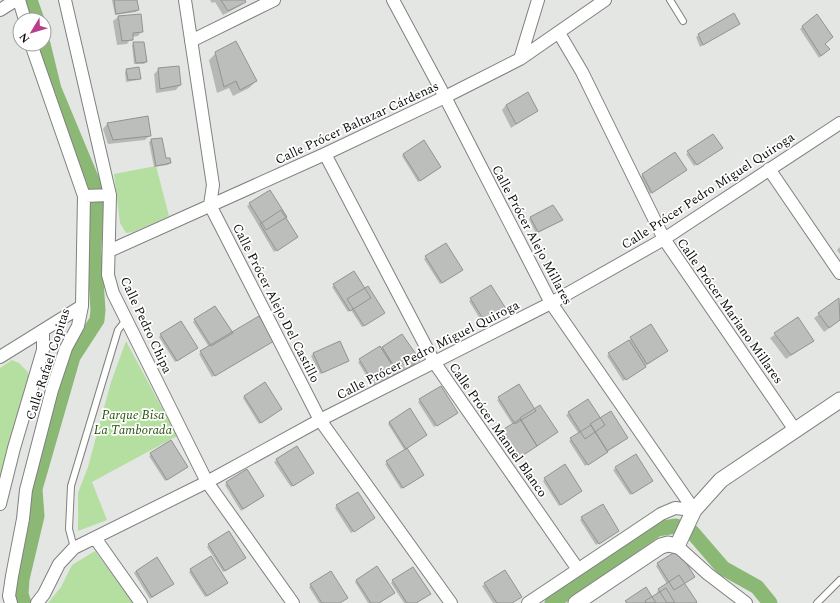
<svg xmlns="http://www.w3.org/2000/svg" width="840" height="603" viewBox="0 0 840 603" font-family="Spectral,serif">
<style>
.green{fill:#b4dfa0}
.shadow{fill:#0003}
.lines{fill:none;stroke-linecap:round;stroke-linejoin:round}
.canal{stroke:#8bb975;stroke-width:15}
.building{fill:#bcbebb;stroke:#929491}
.service-casing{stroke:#7f817e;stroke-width:8}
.minor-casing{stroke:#7f817e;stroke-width:14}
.tertiary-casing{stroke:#7f817e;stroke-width:17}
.service{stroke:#fff;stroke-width:6}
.minor{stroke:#fff;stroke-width:12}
.tertiary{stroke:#fff;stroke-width:15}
.labels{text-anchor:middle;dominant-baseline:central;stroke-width:3.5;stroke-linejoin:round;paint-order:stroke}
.street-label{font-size:13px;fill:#0d0d0c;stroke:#fff}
.park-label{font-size:13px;font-style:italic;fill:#29530b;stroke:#fff}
</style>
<rect width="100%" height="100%" fill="#e4e6e3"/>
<path class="green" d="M156,166L169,216L133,232L126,233L120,223L114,174Z
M126,341L177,436L92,482L107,520L78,531V493L88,467L111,382Z
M12,360L19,363L28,372V383L0,479V368Z
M95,551L133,603H48L61,587L72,565Z"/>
<path class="shadow" d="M112,0H136L138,10L136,12L115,15Z
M210,0H244L245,2L240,6L223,15L215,2L212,3Z
M140,15L142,31L138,36L132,37L127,44L117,45L113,21L118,17Z
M816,15L827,51L819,58L800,29Z
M737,25L700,47L696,37L699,35Z
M134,43L146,62L144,64H134L132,45Z
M216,53L256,81L249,88L233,96L229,88L217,93L209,60Z
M159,69L180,85L176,90L156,93L154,74Z
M127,70L140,78L138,80L126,82L125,72Z
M506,105L537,111L511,128L502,110Z
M147,117L150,135L145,140L108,144L103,129L107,124Z
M713,136L719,150L694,166L686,154Z
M151,140L165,159L170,163L168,165L154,167L149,142Z
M404,154L438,169L418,182L402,156Z
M686,170L650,194L641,177L643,175Z
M269,191L294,239L274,252L247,206Z
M531,217L559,222L536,234L529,219Z
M840,247V254L837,250Z
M426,257L460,272L440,284L424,259Z
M354,272L382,314L362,327L351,310L348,312L332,287Z
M491,286L505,314L485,327L469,301Z
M839,300L840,320L824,332L814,318Z
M798,319L813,341L786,359L770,338Z
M195,320L232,334L270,343L212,377L199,354L209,347L193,322Z
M650,325L665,353L623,381L607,356Z
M161,335L195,349L175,362L159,337Z
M402,335L416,362L374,388L358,362Z
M313,354L348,361L320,374L311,356Z
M519,386L534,410L554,434L514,461L498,435L513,425L497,400Z
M245,396L279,411L259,424L243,398Z
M420,400L454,415L434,427L418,402Z
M588,400L600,419L625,440L585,466L569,441L579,434L566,415Z
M390,422L426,435L406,448L421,477L401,489L385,464L405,451L388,424Z
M171,441L185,468L165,481L149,456Z
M297,447L311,474L291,487L274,462Z
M635,455L650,483L630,495L613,470Z
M545,479L581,491L559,506L543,481Z
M227,483L263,496L241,511L225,485Z
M337,506L371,520L351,533L335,508Z
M582,518L616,532L596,545L580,520Z
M209,545L243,560L223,572L207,547Z
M658,564L684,584L695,603H624L652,598L658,594L657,592L659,590L667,584L656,566Z
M191,570L225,584L205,597L189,572Z
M136,571L170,586L150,599L134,573Z
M505,571L512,603H493L482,586Z
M357,580L379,603H368L355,582Z
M393,581L427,596L416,603H404L391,583Z
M311,585L340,603H319L309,587Z"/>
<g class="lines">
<path class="canal" d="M30,0L37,20
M24,603L21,594L22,579L37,516L35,489L73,357L97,320L98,310L94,250L95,224L98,203L94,185L54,89L43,44
M552,603L657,529L676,526L692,532L723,568L757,587L770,603"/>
</g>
<path class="building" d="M114,0H137L139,10L116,14Z
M221,0H245L246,2L228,11Z
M734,13L740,24L703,45L698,34Z
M141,14L143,32L133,33V40L122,41L118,16Z
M817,14L833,37L825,44L830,49L821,56L802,26Z
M236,41L257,81L240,90L236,81L224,87L215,52Z
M133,42H144L147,62L136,63Z
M179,66L181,85L160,89L158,68Z
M139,67L141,79L128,80L126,69Z
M528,92L538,111L516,124L506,105Z
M148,116L151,136L113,140L107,123Z
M713,134L723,148L697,165L687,151Z
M162,138L166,158H170L171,163L156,166L151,139Z
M424,140L441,167L420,181L403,154Z
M675,152L687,170L652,193L642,174Z
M270,190L287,217L266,230L249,203Z
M553,205L563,220L538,232L530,217Z
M281,210L298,237L277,251L260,224Z
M446,243L463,270L442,283L425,256Z
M354,271L371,298L350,311L333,284Z
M491,285L508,312L487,325L470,298Z
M368,286L385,313L364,326L347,299Z
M839,298L840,320L829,328L818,313Z
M215,306L233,333L211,346L194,319Z
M259,316L274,341L215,376L200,351Z
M798,317L814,341L791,355L774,333Z
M181,321L198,348L177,361L160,334Z
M651,324L668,351L647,364L630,337Z
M402,334L420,360L399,374L382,347Z
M629,340L646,367L626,380L608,353Z
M340,341L349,361L322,373L313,353Z
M380,346L397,373L376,387L359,359Z
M265,382L282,409L261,423L244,396Z
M519,384L536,411L515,424L498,397Z
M441,386L458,413L437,426L419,399Z
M588,399L605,425L585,439L568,412Z
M540,405L558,432L537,446L520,418Z
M410,408L427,435L406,449L389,422Z
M611,411L628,438L607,451L590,424Z
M520,419L537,446L516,460L499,432Z
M591,425L608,452L588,465L570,438Z
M171,440L188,467L167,480L150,453Z
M297,446L314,473L293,486L276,459Z
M407,448L424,475L403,488L386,461Z
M636,454L653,481L632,494L615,467Z
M565,464L582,491L561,505L544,478Z
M247,469L264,496L243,509L226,482Z
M358,492L375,518L354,532L336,505Z
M603,504L619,531L599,544L581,517Z
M229,531L246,558L225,571L208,544Z
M678,550L695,577L674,590L657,563Z
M211,556L228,583L207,596L190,569Z
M157,557L174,584L152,597L136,571Z
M377,566L395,593L379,603H371L356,580Z
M413,567L431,594L416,603H407L392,580Z
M505,570L522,597L512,603H497L484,583Z
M331,571L348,598L340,603H322L310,584Z
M679,575L697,602L696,603H667L658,589Z
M646,587L656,603H627L625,601Z
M666,588L675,603H646L645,601Z"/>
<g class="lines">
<defs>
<path id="service" d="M670,0L683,21
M74,548L69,529L71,486L118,330L126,320
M817,603L840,580"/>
<path id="minor" d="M19,0L25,20
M65,0L110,195L108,275L113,293L207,482L293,603
M185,0L213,185L210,205L320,420L451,603
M393,0L445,97L551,303L694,510
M0,10L16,0
M559,33L582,72L664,239L795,430
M191,41L274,0
M520,59L538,0
M325,154L434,362L577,568
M769,169L840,273
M84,196L110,195
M109,251L325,154L445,97L520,59L605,0
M0,357L82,306
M0,504L14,448L43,350V332
M95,538L141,603
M678,544L677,546L708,574L746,603
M11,603L9,596L12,576L23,519L26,490L52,390L66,348L78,326L82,306L84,196L31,44
M37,603L44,594L59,564L74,548L207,482L320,420L551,303L664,239L840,123
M528,603L661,514L675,508L694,510"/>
<path id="tertiary" d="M678,544L694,510L721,480L840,400
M576,603L661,546L668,544L677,546"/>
</defs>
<use href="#service" class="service-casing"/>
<use href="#minor" class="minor-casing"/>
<use href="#tertiary" class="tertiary-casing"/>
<use href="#service" class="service"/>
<use href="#minor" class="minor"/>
<use href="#tertiary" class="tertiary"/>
</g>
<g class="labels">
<g class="street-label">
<text transform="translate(357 123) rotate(-25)">Calle Prócer Baltazar Cárdenas</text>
<text transform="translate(708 191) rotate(-33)">Calle Prócer Pedro Miguel Quiroga</text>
<text transform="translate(532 235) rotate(62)">Calle Prócer Alejo Millares</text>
<text transform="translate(276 303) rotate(63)">Calle Prócer Alejo Del Castillo</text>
<text transform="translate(730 311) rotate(55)">Calle Prócer Mariano Millares</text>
<text transform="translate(146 325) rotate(65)">Calle Pedro Chipa</text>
<text transform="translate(428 350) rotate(-27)">Calle Prócer Pedro Miguel Quiroga</text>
<text transform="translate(48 364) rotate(-72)">Calle Rafael Copitas</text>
<text transform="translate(498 430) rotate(55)">Calle Prócer Manuel Blanco</text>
</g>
<g class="park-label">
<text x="133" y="415">Parque Bisa<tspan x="133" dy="15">La Tamborada</tspan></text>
</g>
</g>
<g transform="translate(32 32) rotate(232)"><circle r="19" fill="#ffffff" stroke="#9e9e9e"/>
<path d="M0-3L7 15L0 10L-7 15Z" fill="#ba3d8c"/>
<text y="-6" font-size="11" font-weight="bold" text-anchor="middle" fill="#0d0d0c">N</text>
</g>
</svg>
